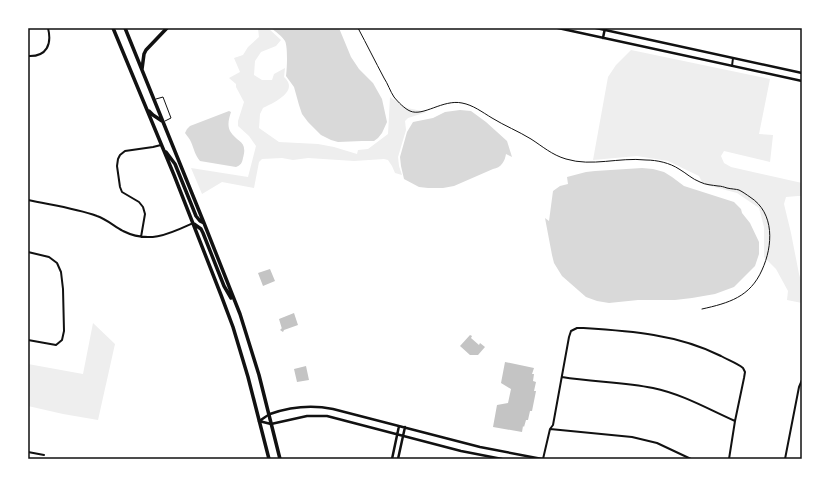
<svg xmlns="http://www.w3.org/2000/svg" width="830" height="487" viewBox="0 0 830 487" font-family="Lora,serif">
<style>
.green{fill:#eee}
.water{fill:#d9d9d9}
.building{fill:#c4c4c4}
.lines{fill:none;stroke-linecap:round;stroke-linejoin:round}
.path{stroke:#111;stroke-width:1}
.service{stroke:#111;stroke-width:1}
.minor{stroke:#111;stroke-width:2}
.tertiary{stroke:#111;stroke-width:2.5}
.trunk{stroke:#111;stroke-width:3.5}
.neatline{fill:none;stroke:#111;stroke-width:1.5}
</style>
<rect width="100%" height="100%" fill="#fff"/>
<path class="green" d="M258,28H268L281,40L276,46L261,52L255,61L254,75L262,80H272L274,74L285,68L284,77C286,79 287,80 288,82C294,94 271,104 263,108L260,114L259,128L279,142L318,144L334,147L357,154L358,150L368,149L388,134L390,97L407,108L427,112L408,118L405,121L406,130L398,157L399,166L402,175L395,173L392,166L388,160L384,159L354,161L308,158L293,160L282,158L262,159L259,162L254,188L222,182L202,194L191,168L248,177L256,146L249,136L238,126V121L244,102L236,87V84L229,78L240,72L234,58L243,55L248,47L259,37Z
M631,50L770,79L759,134L773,135L770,162L724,151L721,156L724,163L731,167L802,183V196H798L786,197L784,204L791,233L799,274L802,284V303L787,300L788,291L776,269L764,257V227L759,208L737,193L703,184L699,176L668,161L637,156L593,160L608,77L616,65Z
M93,323L115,344L98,420L63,414L28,406V364L83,374Z"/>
<path class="water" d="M271,28H339L351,57L359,69L373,83L382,99L387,122L382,133L378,138L374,141H362L338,142L331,140L321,135L308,122L302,114L299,105L294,87L286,76C287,70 288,47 285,41C282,36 276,32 271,28Z
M460,110L471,111L486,122L507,141L512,157L506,154C505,161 501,168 493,169L454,186L443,188H428L419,187L404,179L401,166L400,157L407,132L413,122L433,118L445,112Z
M229,111L231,112C229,118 227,125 230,131C237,143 248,140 243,158C242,163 241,165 236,167L200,161C195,155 194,149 191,142C190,139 187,136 185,133L187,129L190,126Z
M642,168L653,169L664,172L672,177L684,186L734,202L741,209L742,213L750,223L759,242V254L755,266L734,287L715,294L692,298L675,300H638L609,303L597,301L586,297L562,276L554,263L552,255L545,218L549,221L553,191L560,186L568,184L567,177L586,172L595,171Z"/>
<path class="building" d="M270,269L275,281L263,286L258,273Z
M294,313L298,325L284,330L283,332L280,330L282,328V329L279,319Z
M470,335L472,336L471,338L479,345L480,343L485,347L478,355H470L460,346Z
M505,362L534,368L532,374H534L533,381L536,382L534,391H536L532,411H530L528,420H526L524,427L523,426L522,432L493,427L497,405L508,403L511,389L501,383Z
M306,366L309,380L297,382L294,369Z"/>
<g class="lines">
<path class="path" d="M358,28C367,45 375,61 384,78C388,84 390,91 394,97C398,102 405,109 410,111C423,117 443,99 462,103C473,105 482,112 492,118C505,126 518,131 531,139C542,146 552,155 566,159C592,167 619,157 646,160C657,160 670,163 679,169C686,173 692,179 700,182C706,185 712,185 718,186C721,186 724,187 727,188C731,189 736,189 739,190C743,192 747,195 750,197C775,213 773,246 762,270C750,297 729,303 702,309"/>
<path class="service" d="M156,99L163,97L171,118L165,121"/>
<path class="minor" d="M28,56C47,57 52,44 48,28
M732,66L733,58
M28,200C51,205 75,208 97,216C106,219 114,226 123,231C149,244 169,234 193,223
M141,237L145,214L143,207L139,202L122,192L120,187L117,166L118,159L120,155L125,151L153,147L161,145
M28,252L49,257L57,263L61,272L63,289L64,331L62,340L56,345L28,340
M562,377C592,382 623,382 653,388C682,394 708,409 735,421
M550,429L632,437L657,443L691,459
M28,452L44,455
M543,459L550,429L553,425L569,337L571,331L577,328H583C630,331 678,334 721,356C728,360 737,363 743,368L745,372L744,378L735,421L729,459
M785,459L799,387L802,380"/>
<path class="tertiary" d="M558,28L802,81
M596,28L802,73
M603,38L605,28
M259,421C263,419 266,416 270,414C290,407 313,405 333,409L480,447L542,459
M259,421L271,424L307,416H327L461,451L502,459
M392,459L399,426
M398,459L405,427"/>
<path class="trunk" d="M113,28L174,175L221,295L233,327L248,377L269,459
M125,28L204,223L240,314L259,375L280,459
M142,69L144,54L146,50L167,28
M149,111L153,115L162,121
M166,152L175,164L196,216L200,221L204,223
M194,224L201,229L203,233L224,286L231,298"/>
</g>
<rect width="830" height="487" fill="none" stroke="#ffffff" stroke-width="58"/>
<rect x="29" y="29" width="772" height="429" class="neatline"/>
</svg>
